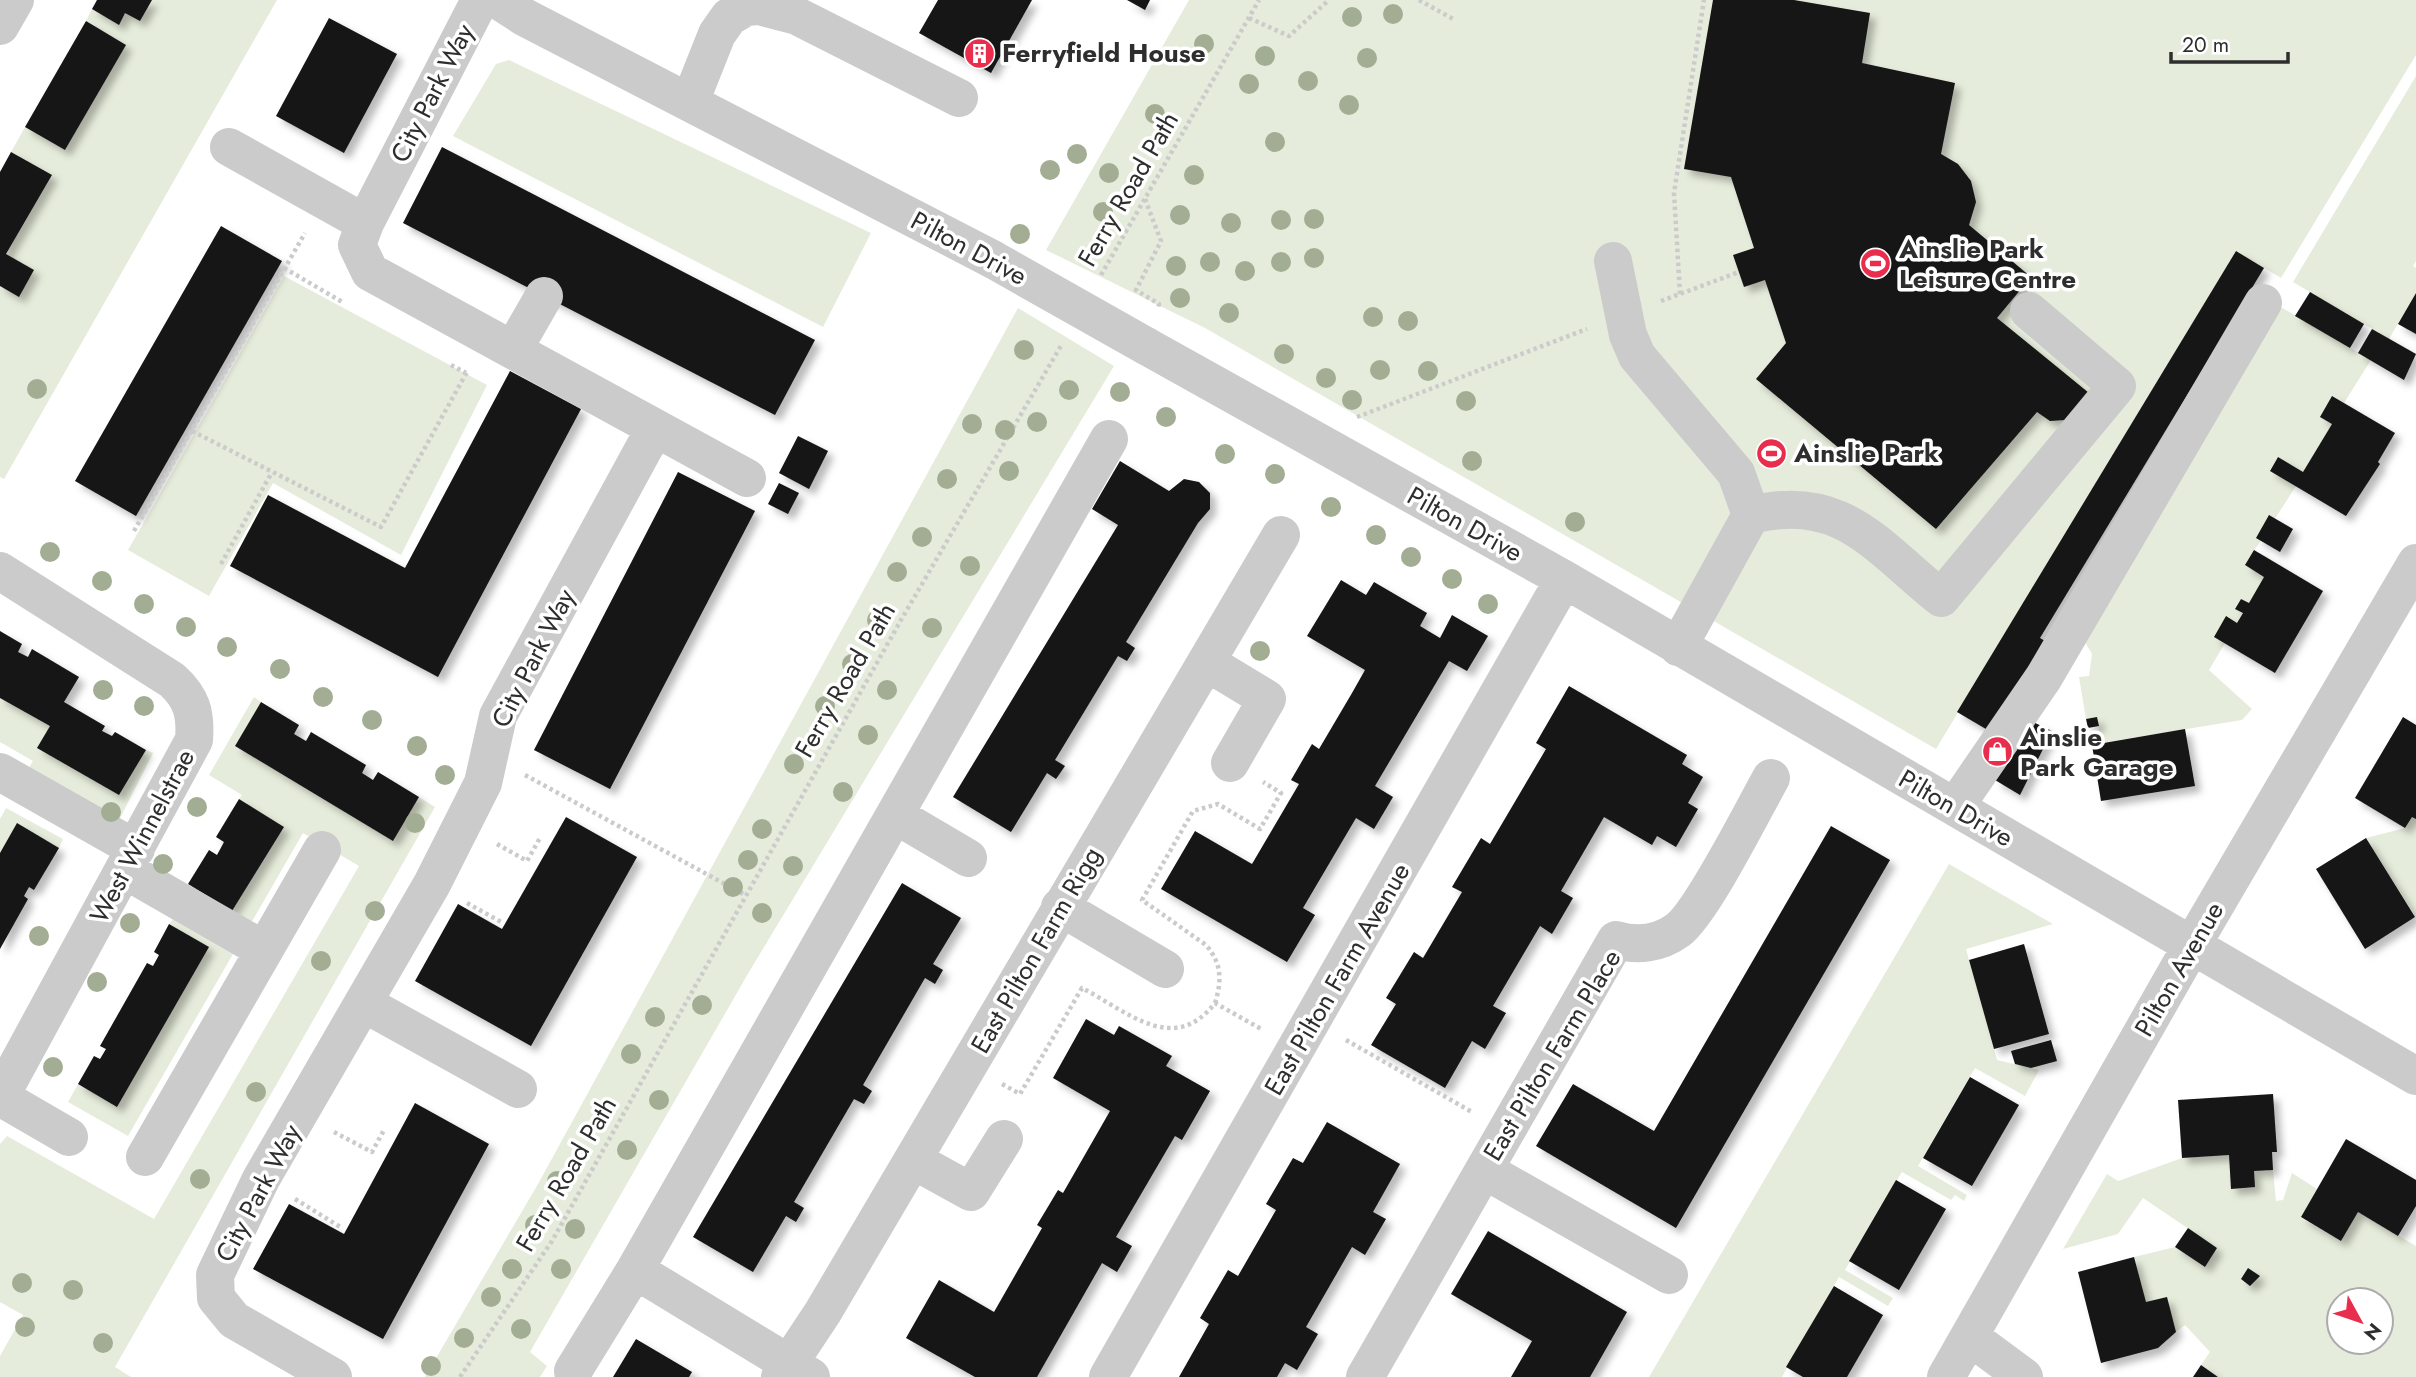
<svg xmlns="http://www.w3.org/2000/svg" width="2416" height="1377" viewBox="0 0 2416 1377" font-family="Jost,sans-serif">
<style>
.green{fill:#e6ecdb;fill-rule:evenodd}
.building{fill:#151515;filter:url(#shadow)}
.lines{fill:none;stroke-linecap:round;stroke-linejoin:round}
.path{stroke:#cbcbcb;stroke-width:4.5;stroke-dasharray:3.5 3.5;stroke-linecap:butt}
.minor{stroke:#cbcbcb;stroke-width:38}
.minor-bridge{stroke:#cbcbcb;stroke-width:38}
.tree{fill:#a2ad93}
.labels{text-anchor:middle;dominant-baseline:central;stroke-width:7;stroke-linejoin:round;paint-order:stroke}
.poi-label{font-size:26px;font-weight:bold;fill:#2e2e2e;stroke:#fff;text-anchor:start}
.street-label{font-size:26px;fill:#2e2e2e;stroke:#fff}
</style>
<defs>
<filter id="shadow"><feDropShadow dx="6" dy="6" stdDeviation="3.5" flood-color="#0004"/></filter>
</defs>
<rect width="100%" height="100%" fill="#fff"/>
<path class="green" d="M152,0H277L4,479L0,477V286L19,296L34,271L6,254L52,176L11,152L25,127L65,150L126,45L86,21L92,9L119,24L125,13Z
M1189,0H2416V55L2281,278L2236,251L1936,749L1205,328L1046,250Z
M509,60L871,233L823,327L453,136L496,64Z
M2416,76V261L2413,266L2416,268V293L2389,339L2293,282Z
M284,276L487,385L401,555L273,483L209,596L128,550Z
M2279,306L2371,360L2344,403L2332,396V424L2303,472L2278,457L2270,470L2296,486L2245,565L2264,577L2249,603L2241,599L2235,608L2243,613L2237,623L2226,617L2214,637L2225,643L2209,670L2252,709L2242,720L2101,743L2097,718L2086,719L2079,677L2089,676L2092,654L2082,637Z
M1018,308L1114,366L749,972L530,1352L547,1366L540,1377H425L538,1184Z
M254,697L261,702L235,746L393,840L419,797L435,807L115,1367L131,1377H0V1356L23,1315L0,1302V1144L7,1136L154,1219L359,866L303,833L247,930L232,911L284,827L239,799L242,795L209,775Z
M0,698L50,726L38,748L119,795L146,750L153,753L117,824L27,771L33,761L0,742Z
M6,808L63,839L59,848L17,824L0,853V819Z
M2412,817L2416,819V917L2366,838L2405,828Z
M1949,864L2053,924L1966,949L1997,1060L2039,1070L2025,1096L1975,1068L1918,1166L1967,1195L1964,1201L1955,1195L1951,1200L1902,1172L1845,1270L1893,1298L1888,1306L1839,1277L1782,1377H1649Z
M173,919L233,954L128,1136L68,1102L78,1084L117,1106L209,947L169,924Z
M2229,1155L2254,1171L2273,1170L2276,1201L2283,1200L2292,1173L2317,1189L2301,1218L2341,1241L2358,1212L2416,1246V1377H2218L2201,1365L2210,1352L2185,1325L2176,1332L2146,1302L2134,1257L2175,1247L2205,1267L2217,1248L2143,1198L2118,1234L2063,1249L2107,1174L2118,1181L2182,1158ZM2339,1300H2381V1342H2339Z"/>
<path class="building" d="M97,0H152L140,21L125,13L119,25L92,9Z
M938,0H1032L991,73L919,33Z
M1127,0H1150L1145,10Z
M1713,0H1794L1870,13L1862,63L1955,83L1941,154L1958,164L1971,181L1976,202L1969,225L2031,277L1997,318L2089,393L2065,420L2050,421L2037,412L1936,529L1756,379L1786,343L1765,280L1744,287L1733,255L1754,248L1731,177L1684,169Z
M329,18L397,54L344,153L276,116Z
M86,21L126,45L65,150L25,127Z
M442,147L815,340L775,415L403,223Z
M11,152L52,175L6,254L34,270L19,297L0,286V172Z
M221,226L282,261L136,516L75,481Z
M2236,251L2264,268L2040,638L2045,641L1991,732L1957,712Z
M2310,292L2364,324L2350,348L2295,316Z
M2416,293V334L2398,324Z
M2372,329L2416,354L2404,380L2358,353Z
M510,371L581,409L438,677L230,566L268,495L405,568Z
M2332,396L2395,433L2378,462L2380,464L2346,516L2270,471L2278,457L2303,472L2332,424L2320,417Z
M798,436L828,451L809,489L779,473Z
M1120,461L1169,491L1184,479L1199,482L1210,493V509L1198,523L1126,642L1135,648L1127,661L1118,656L1055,760L1065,766L1056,779L1047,773L1011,832L953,797L1118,525L1092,509Z
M678,472L755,511L610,789L534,750Z
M779,483L799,493L788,514L768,504Z
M2269,515L2293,529L2280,552L2256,538Z
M2254,550L2323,591L2275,673L2214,637L2226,616L2237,623L2243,613L2235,609L2241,599L2249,603L2264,577L2245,565Z
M1341,580L1366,595L1374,582L1427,613L1420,626L1440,638L1452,615L1488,636L1467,671L1449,661L1375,786L1393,797L1374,829L1356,818L1303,908L1315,915L1287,962L1161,889L1195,831L1252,864L1299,784L1291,780L1312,744L1319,749L1352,693L1365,670L1307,636Z
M0,631L22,644L18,652L28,657L32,649L79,677L64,702L105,726L102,731L112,736L115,732L146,750L119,795L37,748L50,726L0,698Z
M1569,686L1687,755L1682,764L1703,777L1688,803L1698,809L1676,847L1657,836L1652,845L1604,817L1561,891L1573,898L1552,934L1540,926L1493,1006L1506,1013L1485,1049L1472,1041L1445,1088L1371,1045L1396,1004L1386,998L1414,952L1423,958L1462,892L1452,887L1481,838L1490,844L1546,749L1536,743Z
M261,702L299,725L294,734L306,741L311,732L366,765L362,773L373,780L378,772L419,797L393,841L235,746Z
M2097,717L2099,726L2088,728L2086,719Z
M2403,717L2416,725V819L2412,817L2405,828L2355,798Z
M2031,721L2052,731L2020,795L1995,780Z
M2185,729L2195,786L2101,801L2092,745Z
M239,799L284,827L232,911L188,884L209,850L217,855L224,842L216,837Z
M566,817L637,857L531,1046L415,981L458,904L502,929Z
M17,823L59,848L34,890L29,887L24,896L28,899L0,949V853Z
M1831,826L1890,860L1676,1228L1536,1146L1573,1084L1654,1131Z
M2366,838L2415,917L2365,949L2316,869Z
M902,883L961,918L933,964L943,970L935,984L925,978L863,1085L872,1091L864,1104L854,1099L794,1202L804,1208L796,1222L786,1216L753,1272L693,1237Z
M169,924L209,947L117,1107L78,1084L94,1056L100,1059L106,1049L100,1046L147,963L153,966L159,955L154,952Z
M2024,944L2049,1034L1994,1049L1969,960Z
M1086,1019L1114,1035L1119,1026L1172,1056L1166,1066L1210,1091L1182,1140L1175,1136L1116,1237L1132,1246L1117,1272L1102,1263L1037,1377H975L906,1338L939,1280L994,1312L1042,1228L1037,1225L1058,1190L1063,1193L1110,1111L1053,1078Z
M2051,1040L2057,1061L2031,1068L2015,1064L2011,1051Z
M1970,1077L2019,1105L1972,1186L1923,1158Z
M2273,1094L2277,1152H2272L2273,1170L2254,1171L2255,1187L2231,1189L2229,1155L2182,1158L2178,1100Z
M415,1103L489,1144L383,1339L253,1269L289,1204L344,1234Z
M1327,1122L1400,1164L1373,1212L1386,1219L1365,1255L1352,1247L1306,1327L1318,1334L1297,1370L1285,1363L1277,1377H1179L1209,1324L1200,1318L1228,1270L1238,1276L1276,1210L1266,1204L1293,1158L1303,1163Z
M2346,1139L2416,1180V1206L2398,1236L2358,1212L2341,1241L2301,1217Z
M1896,1180L1946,1209L1899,1290L1849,1261Z
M2188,1228L2217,1248L2205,1267L2175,1247Z
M1488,1231L1627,1312L1590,1377H1511L1532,1341L1451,1294Z
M2134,1257L2146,1302L2167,1297L2176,1332L2158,1348L2101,1363L2078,1272Z
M2248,1268L2260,1276L2250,1286L2241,1279Z
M1834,1286L1883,1315L1847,1377H1803L1786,1367Z
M636,1339L692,1372L689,1377H613Z
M2201,1365L2218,1377H2193Z"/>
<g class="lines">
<path class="path" d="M1419,0L1455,20
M1249,18L1289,36L1329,0
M1145,199L1161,241L1136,290L1159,304L1158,308
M284,268L344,303
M1101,275L1259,0
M1680,294L1674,193L1704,0
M1661,301L1739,272
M451,365L466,373
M1357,417L1587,329
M192,431L381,527L468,370
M134,531L305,233
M221,564L272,472
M525,775L745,895
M497,844L527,861L540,838
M467,903L503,923
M1215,1003C1222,980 1222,964 1206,945L1142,900L1193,811L1218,804L1260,829L1281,793L1263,782
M1346,1040L1472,1112
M1002,1084L1020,1094L1082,988C1128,1012 1174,1056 1215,1003L1263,1030
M334,1132L372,1152L384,1130
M295,1199L342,1228
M460,1377L552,1241L901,620L1062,344"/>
<path class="minor" d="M480,0L365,223L357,245L370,272L747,478
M498,0L524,17L992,259
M0,26L15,0
M690,102L717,34L729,17L746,7L759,6L797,16L959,98
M229,147L365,223
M1613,261L1628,335L1637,356L1736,473L1751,515L1678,647
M1146,346L1564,579L2416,1076
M513,350L544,296
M1751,515C1842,492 1877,547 1941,598L2117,386L2029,311
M0,571L172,680C192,698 196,714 194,740L0,1097
M1206,662L1267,699L1230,763
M0,772L136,849
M1955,807L2044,677L2263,303
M895,815L968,858
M125,870L264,950
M1060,907L1165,969
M363,1003L518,1089
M0,1097L69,1137
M145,1157L322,850
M913,1160L971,1192L1004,1139
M1484,1170L1669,1275
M635,1270L811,1377
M1970,1337L2024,1377
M573,1371L635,1270L1109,439
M333,1377L234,1320L216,1298L215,1275L261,1179L432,884L483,783L498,716L655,428
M780,1377L823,1312L1281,535
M1108,1377L1564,579
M1365,1377L1616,940C1637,946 1659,944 1678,930C1702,912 1753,810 1771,778
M1946,1377L2192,945L2416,563"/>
<path class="minor-bridge" d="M992,259L1146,346"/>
</g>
<g class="tree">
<circle cx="1393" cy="14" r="10"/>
<circle cx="1352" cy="17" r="10"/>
<circle cx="1204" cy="44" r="10"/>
<circle cx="1265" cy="56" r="10"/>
<circle cx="1367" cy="58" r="10"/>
<circle cx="1308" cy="81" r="10"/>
<circle cx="1249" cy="84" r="10"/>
<circle cx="1349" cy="105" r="10"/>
<circle cx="1155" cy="114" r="10"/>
<circle cx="1275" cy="142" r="10"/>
<circle cx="1077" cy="154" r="10"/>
<circle cx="1050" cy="170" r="10"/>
<circle cx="1109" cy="173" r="10"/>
<circle cx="1194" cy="175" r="10"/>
<circle cx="1103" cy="212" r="10"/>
<circle cx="1180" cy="215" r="10"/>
<circle cx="1314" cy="219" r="10"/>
<circle cx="1281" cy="220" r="10"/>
<circle cx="1231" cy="223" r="10"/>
<circle cx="1020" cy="234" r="10"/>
<circle cx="1314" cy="258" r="10"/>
<circle cx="1210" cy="262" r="10"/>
<circle cx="1281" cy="262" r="10"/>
<circle cx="1176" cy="266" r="10"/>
<circle cx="1245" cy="271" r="10"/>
<circle cx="1180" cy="298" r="10"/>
<circle cx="1229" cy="313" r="10"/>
<circle cx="1373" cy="317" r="10"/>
<circle cx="1408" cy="321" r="10"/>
<circle cx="1024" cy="350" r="10"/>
<circle cx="1284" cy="354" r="10"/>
<circle cx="1380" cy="370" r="10"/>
<circle cx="1428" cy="371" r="10"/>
<circle cx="1326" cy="378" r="10"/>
<circle cx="37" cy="389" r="10"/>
<circle cx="1069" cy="390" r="10"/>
<circle cx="1120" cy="392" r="10"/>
<circle cx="1352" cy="400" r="10"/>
<circle cx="1466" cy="401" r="10"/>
<circle cx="1166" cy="417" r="10"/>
<circle cx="1037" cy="422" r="10"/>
<circle cx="972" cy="424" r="10"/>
<circle cx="1005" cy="430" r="10"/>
<circle cx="1225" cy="454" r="10"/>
<circle cx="1472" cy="461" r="10"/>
<circle cx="1009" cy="471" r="10"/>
<circle cx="1275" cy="474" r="10"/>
<circle cx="947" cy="479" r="10"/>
<circle cx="1331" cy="507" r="10"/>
<circle cx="1575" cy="522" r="10"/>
<circle cx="1376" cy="535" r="10"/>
<circle cx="922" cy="537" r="10"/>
<circle cx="50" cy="552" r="10"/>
<circle cx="1411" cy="557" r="10"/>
<circle cx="970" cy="566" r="10"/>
<circle cx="897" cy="572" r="10"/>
<circle cx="1452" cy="579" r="10"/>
<circle cx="102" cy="581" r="10"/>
<circle cx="144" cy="604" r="10"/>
<circle cx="1488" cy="604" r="10"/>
<circle cx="877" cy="620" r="10"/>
<circle cx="186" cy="627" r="10"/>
<circle cx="932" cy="628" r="10"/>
<circle cx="227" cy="647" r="10"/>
<circle cx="1260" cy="651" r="10"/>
<circle cx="852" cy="664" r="10"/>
<circle cx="280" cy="669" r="10"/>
<circle cx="103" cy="690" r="10"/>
<circle cx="887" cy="690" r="10"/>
<circle cx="323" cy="697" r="10"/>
<circle cx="144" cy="706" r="10"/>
<circle cx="825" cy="706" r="10"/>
<circle cx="372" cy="720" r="10"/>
<circle cx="868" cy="735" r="10"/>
<circle cx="417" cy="746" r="10"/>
<circle cx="794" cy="764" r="10"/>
<circle cx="445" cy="775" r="10"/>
<circle cx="843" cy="792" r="10"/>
<circle cx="197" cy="807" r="10"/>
<circle cx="111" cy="812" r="10"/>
<circle cx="415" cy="823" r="10"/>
<circle cx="762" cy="829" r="10"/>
<circle cx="748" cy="860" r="10"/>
<circle cx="163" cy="864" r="10"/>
<circle cx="793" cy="866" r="10"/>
<circle cx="733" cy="887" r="10"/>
<circle cx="375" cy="911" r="10"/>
<circle cx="762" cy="913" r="10"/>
<circle cx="130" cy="923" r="10"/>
<circle cx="39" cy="936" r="10"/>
<circle cx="321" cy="961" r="10"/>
<circle cx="97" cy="982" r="10"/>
<circle cx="702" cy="1005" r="10"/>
<circle cx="655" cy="1017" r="10"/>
<circle cx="631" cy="1054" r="10"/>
<circle cx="53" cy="1067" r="10"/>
<circle cx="256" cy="1092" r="10"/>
<circle cx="659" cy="1100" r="10"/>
<circle cx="627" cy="1150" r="10"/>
<circle cx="200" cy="1179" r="10"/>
<circle cx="557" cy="1181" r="10"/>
<circle cx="535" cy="1225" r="10"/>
<circle cx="575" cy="1229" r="10"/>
<circle cx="512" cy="1269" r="10"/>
<circle cx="561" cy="1269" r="10"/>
<circle cx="22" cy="1283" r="10"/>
<circle cx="73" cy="1290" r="10"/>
<circle cx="491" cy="1297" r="10"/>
<circle cx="25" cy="1327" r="10"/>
<circle cx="521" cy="1329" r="10"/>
<circle cx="464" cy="1338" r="10"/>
<circle cx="103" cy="1343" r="10"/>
<circle cx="431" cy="1366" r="10"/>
</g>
<defs>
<symbol id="building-disc" viewBox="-11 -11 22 22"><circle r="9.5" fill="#e82d4d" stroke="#fff"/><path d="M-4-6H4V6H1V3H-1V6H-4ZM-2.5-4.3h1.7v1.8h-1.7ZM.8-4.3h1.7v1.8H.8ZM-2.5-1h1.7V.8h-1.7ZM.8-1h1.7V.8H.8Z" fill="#fff"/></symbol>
<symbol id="stadium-disc" viewBox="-11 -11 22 22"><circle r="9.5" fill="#e82d4d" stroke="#fff"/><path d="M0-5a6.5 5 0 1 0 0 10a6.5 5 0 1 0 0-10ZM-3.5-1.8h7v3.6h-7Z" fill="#fff"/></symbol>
<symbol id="shop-disc" viewBox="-11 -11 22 22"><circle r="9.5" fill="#e82d4d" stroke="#fff"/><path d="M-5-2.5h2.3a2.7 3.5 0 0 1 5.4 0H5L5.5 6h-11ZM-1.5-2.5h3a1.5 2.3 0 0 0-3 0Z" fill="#fff"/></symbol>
</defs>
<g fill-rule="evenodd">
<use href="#building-disc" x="962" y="36" width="35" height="35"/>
<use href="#stadium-disc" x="1858" y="246" width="35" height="35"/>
<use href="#stadium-disc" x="1754" y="436" width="35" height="35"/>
<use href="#shop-disc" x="1980" y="734" width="35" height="35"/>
</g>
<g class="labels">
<g class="poi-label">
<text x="1002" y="53">Ferryfield House</text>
<text x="1899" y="249">Ainslie Park<tspan x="1899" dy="30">Leisure Centre</tspan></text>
<text x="1794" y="453">Ainslie Park</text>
<text x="2020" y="737">Ainslie<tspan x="2020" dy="30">Park Garage</tspan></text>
</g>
<g class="street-label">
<text transform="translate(432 93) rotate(-63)">City Park Way</text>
<text transform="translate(1128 189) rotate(-60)">Ferry Road Path</text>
<text transform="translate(969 248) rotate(28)">Pilton Drive</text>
<text transform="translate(1465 524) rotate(29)">Pilton Drive</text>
<text transform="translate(533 658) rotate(-63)">City Park Way</text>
<text transform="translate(845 680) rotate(-60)">Ferry Road Path</text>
<text transform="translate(1956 808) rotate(30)">Pilton Drive</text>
<text transform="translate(142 836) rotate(-62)">West Winnelstrae</text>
<text transform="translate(1036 950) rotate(-60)">East Pilton Farm Rigg</text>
<text transform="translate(2179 969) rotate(-60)">Pilton Avenue</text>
<text transform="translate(1337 979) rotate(-60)">East Pilton Farm Avenue</text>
<text transform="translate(1552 1055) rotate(-59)">East Pilton Farm Place</text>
<text transform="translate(566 1174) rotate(-60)">Ferry Road Path</text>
<text transform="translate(258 1193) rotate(-62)">City Park Way</text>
</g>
</g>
<g transform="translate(2360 1321) rotate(130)"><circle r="33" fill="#ffffff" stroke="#ababab" stroke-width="2"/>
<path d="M0-5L12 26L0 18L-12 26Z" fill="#e82d4d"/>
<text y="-10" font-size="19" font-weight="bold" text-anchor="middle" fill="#2e2e2e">N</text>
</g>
<path d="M2171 52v10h117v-10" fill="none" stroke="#2e2e2e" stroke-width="3.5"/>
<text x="2182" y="52" font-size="21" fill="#2e2e2e" stroke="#ffffff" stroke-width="5" paint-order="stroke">20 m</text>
</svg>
